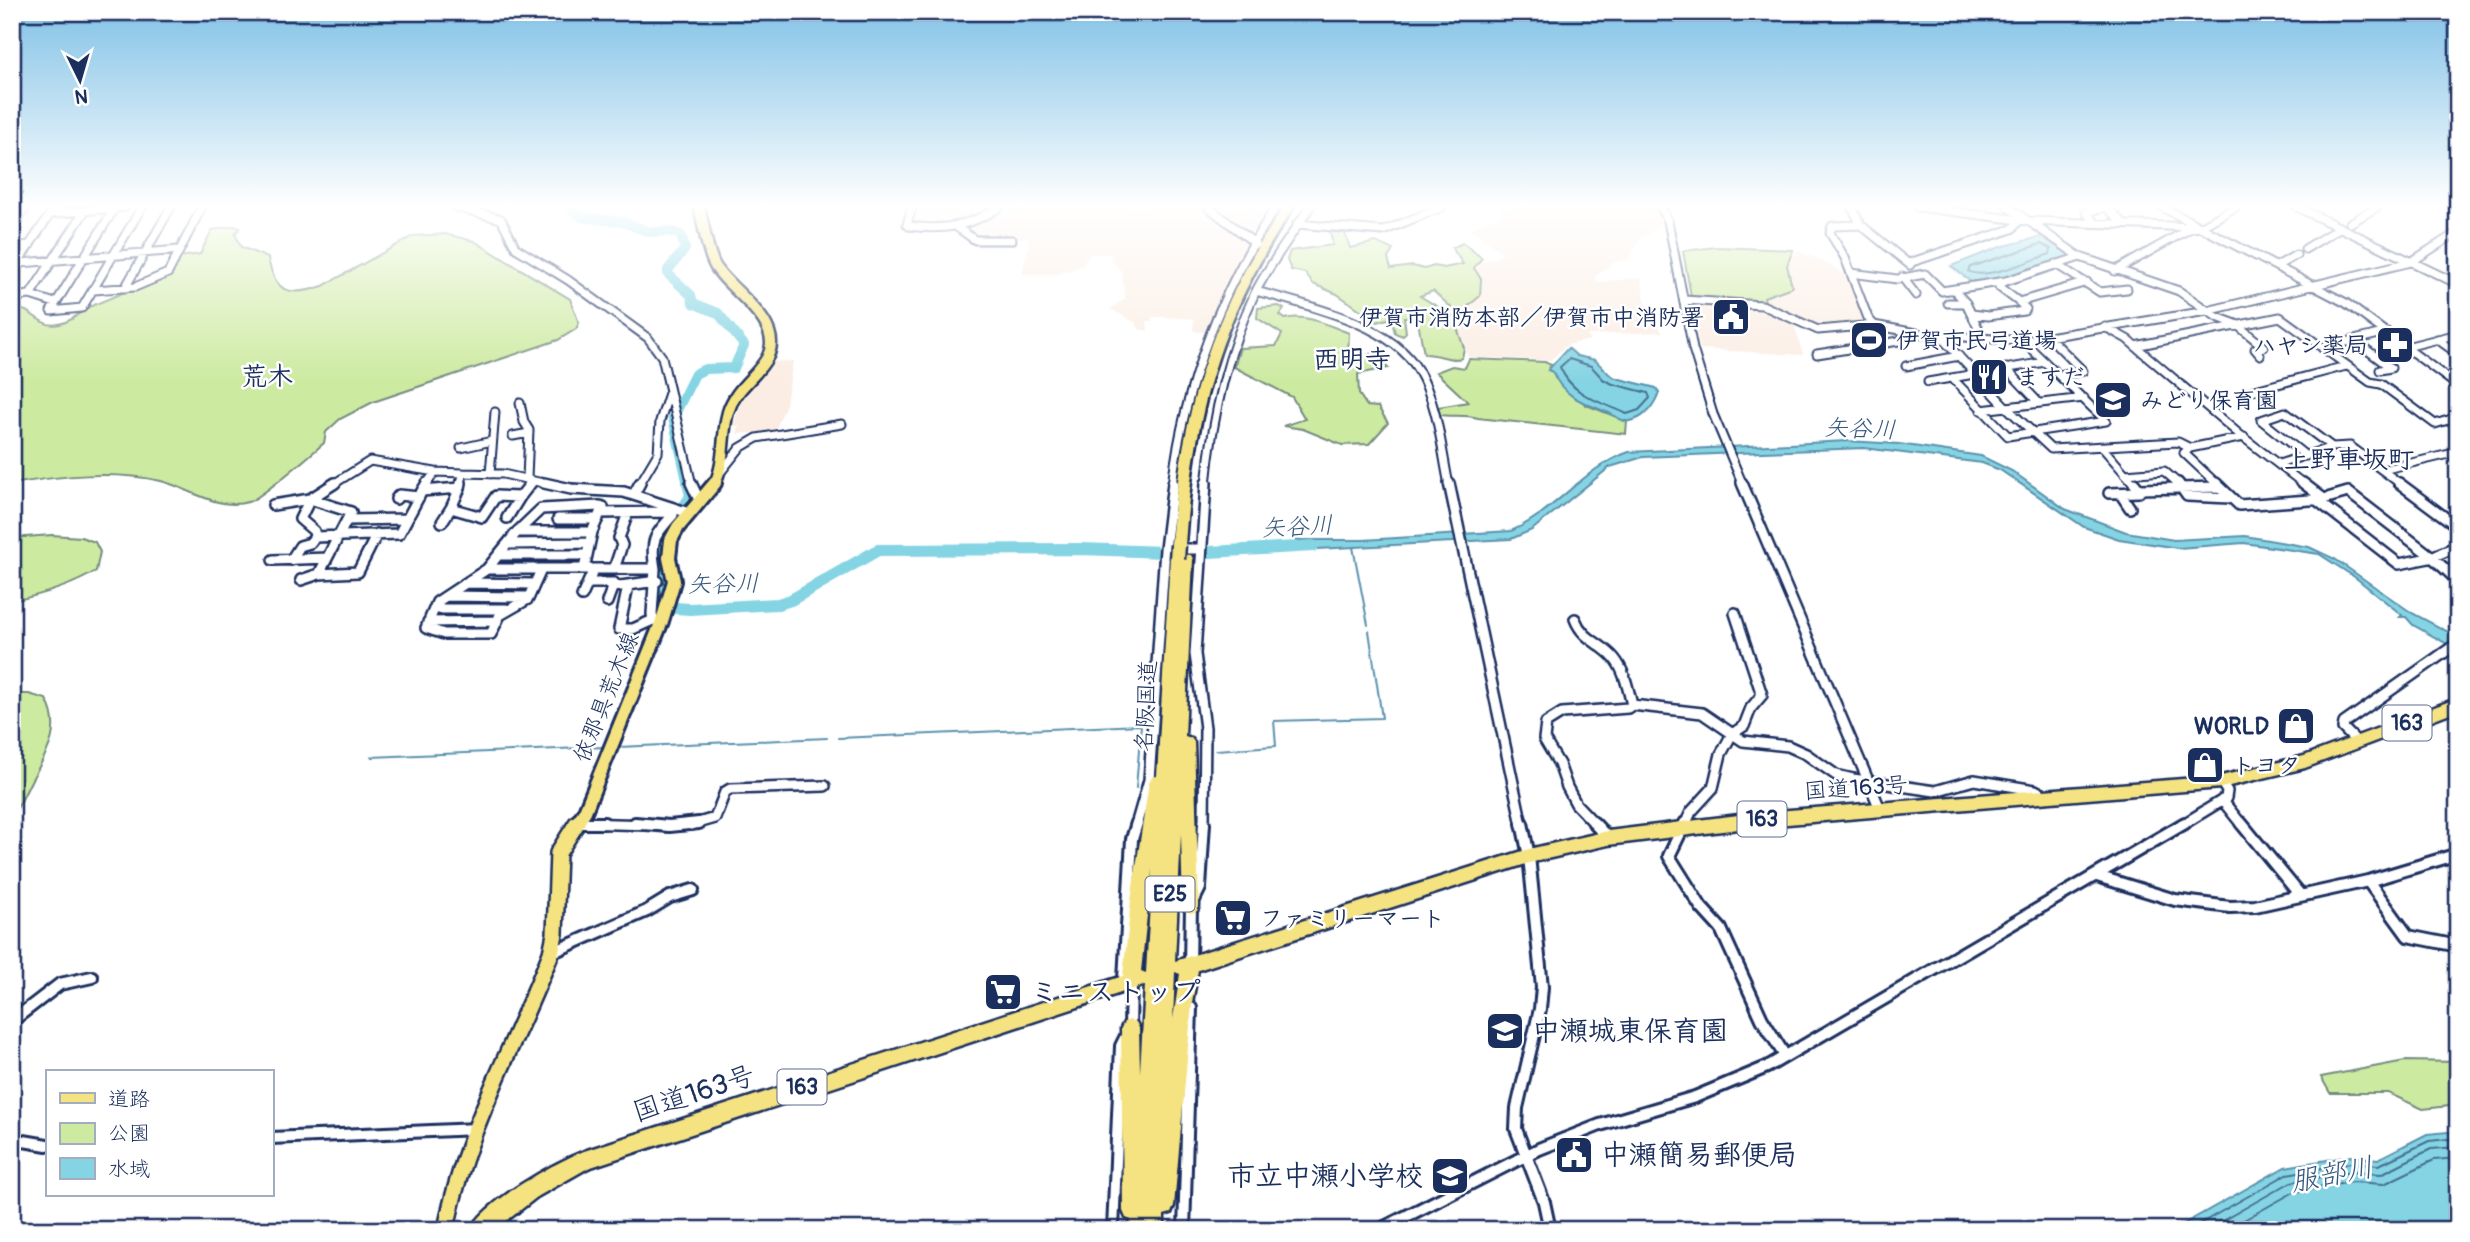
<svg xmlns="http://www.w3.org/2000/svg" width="2470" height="1242" viewBox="0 0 2470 1242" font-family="Pangolin,'Klee One',sans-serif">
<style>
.built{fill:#fbede3}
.green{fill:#cdeaa1;stroke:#748c80;stroke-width:2}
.water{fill:#85d4e3;stroke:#5b92ae;stroke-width:2}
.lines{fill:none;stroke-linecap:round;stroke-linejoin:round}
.shore{stroke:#457193;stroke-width:2}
.stream{stroke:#5b92ae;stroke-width:2}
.river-far1{stroke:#85d4e3;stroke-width:10}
.river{stroke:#85d4e3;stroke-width:12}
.minor-far2-casing{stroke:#1b2f5e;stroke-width:11}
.minor-far1-casing{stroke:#1b2f5e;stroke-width:14}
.minor-casing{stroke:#1b2f5e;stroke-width:16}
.major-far2-casing{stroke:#1b2f5e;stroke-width:15}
.major-far1-casing{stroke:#1b2f5e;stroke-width:18}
.major-casing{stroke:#1b2f5e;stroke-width:20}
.highway-casing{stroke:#1b2f5e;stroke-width:5}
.minor-far2{stroke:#fff;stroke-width:7}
.minor-far1{stroke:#fff;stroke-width:9}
.minor{stroke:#fff;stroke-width:10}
.major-far2{stroke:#f5e382;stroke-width:10}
.major-far1{stroke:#f5e382;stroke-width:12}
.major{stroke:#f5e382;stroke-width:15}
.highway{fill:#f5e382;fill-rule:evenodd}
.highway-bridge-casing{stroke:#1b2f5e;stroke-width:19;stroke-linecap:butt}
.highway-bridge{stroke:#f5e382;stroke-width:14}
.labels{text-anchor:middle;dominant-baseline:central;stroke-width:5;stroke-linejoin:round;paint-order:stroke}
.shield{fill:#fff;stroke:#5f6d8e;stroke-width:2}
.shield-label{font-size:21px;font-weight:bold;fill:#1b2f5e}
.poi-label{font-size:23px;font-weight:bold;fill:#1b2f5e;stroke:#fff;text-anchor:start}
.street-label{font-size:23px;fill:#1b2f5e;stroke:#fff}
.water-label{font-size:24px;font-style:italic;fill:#36587f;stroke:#fff}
.quarter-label{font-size:26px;font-weight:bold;fill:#1b2f5e;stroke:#fff}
.near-poi-label{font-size:28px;font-weight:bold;fill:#1b2f5e;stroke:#fff;text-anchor:start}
.near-street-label{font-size:28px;fill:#1b2f5e;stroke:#fff}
.near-water-label{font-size:28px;font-style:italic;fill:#36587f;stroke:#fff}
</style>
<rect width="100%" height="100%" fill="#fff"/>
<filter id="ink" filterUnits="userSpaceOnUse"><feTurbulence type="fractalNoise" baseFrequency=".0143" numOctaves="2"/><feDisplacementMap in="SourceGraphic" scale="14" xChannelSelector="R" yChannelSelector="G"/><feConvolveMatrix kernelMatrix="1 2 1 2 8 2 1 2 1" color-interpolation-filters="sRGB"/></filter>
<g filter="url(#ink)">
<path class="built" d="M914,207H1205L1248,244L1208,333L1193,331L1194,319L1164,317H1151L1152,321H1147L1148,331L1139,329L1135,322L1110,309L1125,299L1122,272L1112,261L1111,254H1089L1083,265L1059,274H1022L1029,245L1028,237L992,241L972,236L958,227L909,223Z
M1211,207H1273L1255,231L1247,233Z
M1497,207H1656L1663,225L1639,240L1628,259L1612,263L1595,277L1598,282L1641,278L1646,307L1662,332L1587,335L1590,340L1567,345L1550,360L1468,357L1455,318L1481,296L1482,279L1476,269L1480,263L1504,254L1470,228L1505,214Z
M1791,249L1814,257L1848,275L1865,323L1816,327L1764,302L1763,297L1786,264Z
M1691,302L1757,306L1794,323L1803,355L1700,349Z
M793,361L786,404L775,431L737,434L739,426H733L745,391L769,362Z"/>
<path class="green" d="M234,226L240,228L235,234L241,247L268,258C275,294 290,297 323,286L413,236L445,234L474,241L570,299L579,323L576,329L558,340L373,402L340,419L326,432L324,443C311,454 260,499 248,502C218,511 189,488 161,481C113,470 60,476 12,484V309C28,308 30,315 43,322C56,330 75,319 84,309L170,273L179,257L200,254L212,230Z
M1330,232L1345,233L1350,248L1376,242L1393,250L1388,258L1391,269L1413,266L1424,269L1434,266L1444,268L1463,264L1452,248L1463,243L1482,258L1474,268L1481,279L1480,296L1466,308L1454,310L1433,291L1420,296L1453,316L1464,348L1462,358C1449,362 1438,353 1424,354L1419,327L1413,317H1404L1406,332L1403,336L1395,333L1392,321L1387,319L1378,322L1337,294L1313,284L1305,273L1291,270L1287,260L1290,251L1333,245Z
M1716,247L1793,250L1787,265L1792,287L1764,297L1765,302L1691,296L1683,251Z
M1279,306L1284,309L1280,315L1285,319C1306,313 1330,326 1349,333L1348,356L1357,358L1374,353L1388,368L1358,374L1359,394L1367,406L1378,407L1388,423L1369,444L1342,445L1303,429L1283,426L1305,419L1292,397L1234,367L1240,348L1276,346L1282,334L1257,318L1258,308Z
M1469,359L1545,362L1551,365L1548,370L1553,372L1555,378L1586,405L1627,421L1626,434L1478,418C1464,414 1454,417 1440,415L1438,407L1468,402L1436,372L1452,366L1465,368Z
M52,535L81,537L95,542L100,552L96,571C70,587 42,595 12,601V538Z
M12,694H29L46,699C63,730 47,753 31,781C25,793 20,805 12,816Z
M2405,1061L2458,1062V1105L2423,1109L2388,1093H2330L2321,1077Z"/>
<path class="water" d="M2044,236L2071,255L2004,277L1971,282L1951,266L2000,247Z
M1568,348L1577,356L1595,360L1609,374L1616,378L1656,388L1659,392C1655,404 1646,416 1634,420C1623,424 1618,417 1609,413C1587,404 1562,397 1553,372L1548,370Z
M1847,441L1899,444L1981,456L2012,471L2065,509L2126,532L2174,540L2245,536L2309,547L2335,559L2412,613L2458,637V650L2413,625L2406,617H2400L2402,615L2356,578L2319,554L2244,543L2178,548L2119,539L2084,527L2000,470L1982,463L1864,448L1643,457L1610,467L1532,530L1511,539L1297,550L1295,540H1363L1511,531C1556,512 1582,468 1629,452Z
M2458,1131V1226L2450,1230H2173L2285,1167L2351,1156L2378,1159L2427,1134Z"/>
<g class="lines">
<path class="shore" d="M2041,244L2051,249L2050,254C2032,260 1984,281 1968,271L1970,267Z
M1569,359L1591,366L1604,380L1613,384L1648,393L1650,398L1639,410L1627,414C1601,402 1572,396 1560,367Z
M2189,1230L2287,1174L2351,1163L2379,1165L2429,1141L2458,1138
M2206,1230L2291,1182L2351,1172L2381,1174L2431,1149L2458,1147
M2226,1230L2294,1192L2352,1182L2384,1184L2434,1160L2458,1158"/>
<path class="stream" d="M1353,547L1368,625
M838,738L1141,725L1136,788
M618,747L827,738
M1216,750L1276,746L1274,721L1382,718L1369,631
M371,757L605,747"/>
<path class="river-far1" d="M568,207L582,217L623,222L650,232L669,231L681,235L685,249L668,270V274L691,295L693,303L718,313L744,345L734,368L705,369L695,374L673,418L688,485"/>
<path class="river" d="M688,483L691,496C683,512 666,524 661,542C655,563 666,583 660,607L690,609L778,604L791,600L878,550L1081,549L1192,553L1313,546"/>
<defs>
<path id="minor-far2" d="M456,207L501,219L516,248L568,280L648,338L662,357L692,485
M912,207L907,224L909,226C944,231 970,226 1000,207
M1208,207L1256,244
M1661,207L1668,221L1693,349L1713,414L1743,485
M1852,207L1861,225L1832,226L1830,233L1845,258L1868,318L1874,325L1921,334L2023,341L2207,311L2411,262L2458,232
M1918,207L2028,221L2195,227
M2008,207L2080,257L2179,291L2217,317L2236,324L2264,347L2255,349L2260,355
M2162,207L2346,303L2458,386
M2297,207L2458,284
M114,209L51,311L82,308L142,207
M12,210L18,207
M50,214L125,207
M2095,223L2086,212L2106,207L2124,224
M2350,223L2377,207
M1297,224L1383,231L1442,207
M1861,225L1910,265
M12,227L26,207
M958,228L975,240H1012
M12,247L30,245
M2305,249L2339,228
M21,263L179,250
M1909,263L2012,229L2020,220
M2056,264L2100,292L2127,289
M2277,266L2296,255
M12,270L21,263L20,259L55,207
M2115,271L2191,228L2200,227L2236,207
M1851,273L1897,279L1925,274L1942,291L2006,281L2080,257
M1902,277L1916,295
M2006,281L1999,284V287L2019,302L2087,282
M125,288L171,207
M94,290L135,287L168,273L202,207
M1954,290L1966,303L1983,338
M1256,291C1305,305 1391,323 1418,370C1438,404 1441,447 1449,485
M30,295L85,211
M12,297L30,295L55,303
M1684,300L1762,305L1818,330L1874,325
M1948,303H1966
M1972,314L1988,316L2024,311L2026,309L2019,302
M2105,327L2127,339L2239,434L2305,485
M1940,336L2006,407L2051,449L2178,442L2190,448
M2048,336L2083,371L2059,375
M2437,339L2458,354
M2354,340L2391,368L2380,370
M2135,346L2280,317L2370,382L2381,384L2435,424L2458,417
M2406,347L2458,334
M2322,348L2387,332
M1817,354L1899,341L1919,335
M1906,366L1959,356
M2006,368L2039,403
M1952,378L2008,436L2106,421L2023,341
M1928,382L2045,362
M2244,393L2346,366
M520,403L524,422L529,430L527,479
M1981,410L2084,398
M513,436L529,433
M2102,447L2135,485
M461,448L492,441
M2306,456L2261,420L2285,412L2332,447
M2279,464L2332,447L2350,446L2402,485
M2382,470L2458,452
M435,472L463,473
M720,473L740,448L757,438L842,424
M490,474L495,412
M2125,474L2164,471L2180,485
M332,485L370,461L435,472L426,485
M461,485L463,473L503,474L552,485
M530,485L533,481
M639,485L658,453L660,421L669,393
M1172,485C1184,386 1221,289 1276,207
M1206,485C1212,420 1227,352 1255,293C1270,263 1292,235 1310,207
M2218,485L2184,453L2190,448L2244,437"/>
<path id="minor-far1" d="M335,483L310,499L300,519L314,531L315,537L399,534L422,491
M544,483L571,489L624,492L689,513
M691,483L700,502
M1449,483L1522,825
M1742,483L1881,811
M2134,483L2139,489L2219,487
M2178,483L2187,496L2230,498
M2216,483L2239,505L2324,499
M2303,483L2324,499L2348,492L2431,556L2458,581
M2399,483L2458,527
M460,488L451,508L482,517L496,496L520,497L531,483
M422,491L427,483
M422,491L460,488L461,483
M2109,493L2139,492V489
M2120,493L2130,508
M634,494L640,483
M396,499L399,495L419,497
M2318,501L2399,564L2429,558L2458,546
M273,505L310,499L351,512L319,574L358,572L377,534
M507,518L520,497
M558,519H598
M347,520L407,519
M442,522L451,508
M517,532H592
M508,544L589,543
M1174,549H1200
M499,555H586
M273,560L327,558
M291,560L300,546L310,543L315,537
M487,569H655L652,614L653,620L662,621
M584,569L592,532L600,513L666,512L675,509
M614,569L622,545L619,538L628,513
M655,569C650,540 654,536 673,515L672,512
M541,570L528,599L500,615L491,634H444L426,628L437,602L487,569L517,532L541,509L600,506L603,507L600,513
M301,580L319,574
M466,583L534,584
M588,583H614L607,602
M628,586L619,629H633L653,620
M613,587L657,581
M447,596L528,597
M582,596L594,569
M434,609H506
M1575,619C1583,640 1600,642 1614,658C1625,671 1628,689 1632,705
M428,622L497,621
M2356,741L2343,728L2344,723L2458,643
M2222,800L2242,825
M578,823L653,825
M691,825L715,818L725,792L730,789L825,786
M1136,825L1149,780L1165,549L1173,483
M1204,825L1205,728L1195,654L1206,483
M1596,825L1576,804L1567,787L1559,764L1544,739L1546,723L1562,713L1628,708L1632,705L1702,713L1743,741L1788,746L1806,754L1836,775L1853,779L1935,791L1974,780L2035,790L2046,796
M1685,825L1691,812L1713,788L1721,754L1732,734L1744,726L1751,708L1762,695L1735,613
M2182,825L2226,798L2227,791L2221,782"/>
<path id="minor" d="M578,823H604
M635,823L669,826L699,823
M1522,823L1529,856L1542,987L1540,1009L1517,1108L1516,1129L1544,1202L1550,1230
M1594,823L1608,838
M1685,823L1669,856L1701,907L1721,929L1762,1019L1785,1056
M2241,823L2300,895
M2097,876L2175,900L2230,907L2255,906L2368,881L2458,854
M2368,881L2408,936L2458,946
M551,953L647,911L670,897L693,890
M1190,966L1191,906L1200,888L1204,823
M1124,979L1132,839L1137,823
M2457,980L2458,965
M12,1021L60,984L92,977
M271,1138L477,1129
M12,1139L47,1145
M1113,1230L1121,1046L1130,1028L1131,982
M1184,1230L1191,1008
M1379,1230L1539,1149L1600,1125L1695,1097L1767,1067L2185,823"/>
<path id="major-far2" d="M699,207C704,225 706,248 714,264C726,289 785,320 768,356C758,376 735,388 728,412C721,436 726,462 714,485"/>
<path id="major-far1" d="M576,825L585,811L662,621L674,581L669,558L671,540L678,527L715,483"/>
<path id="major" d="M446,1230C463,1135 516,1042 551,953L555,934L558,853L577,823"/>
<path id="highway" d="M1284,207H1294C1219,318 1194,413 1185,545L1183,548H1173L1171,545C1182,413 1208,317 1284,207Z
M1177,554L1191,555L1193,559L1185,736L1191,738L1194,742L1199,906L1197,911L1191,913L1185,911L1183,906L1181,833L1175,961L1529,849L1608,831L1763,812L2221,776L2304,756L2458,698V710L2305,768L2221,788L1763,826L1608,845L1529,863L1198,970L1192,1003L1174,1206L1171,1213L1164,1215V1230H1130L1131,1220L1126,1218L1123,1211L1121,1028L1124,1022L1130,1020L1136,1022L1139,1028L1140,1073L1145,985L588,1168L537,1197L495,1230H471C483,1202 556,1162 584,1151L1123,976L1131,900L1149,782L1152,777L1157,776L1170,559ZM1152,869L1146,973L1141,971ZM1175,972L1180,974L1173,1019Z"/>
</defs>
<use href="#minor-far2" class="minor-far2-casing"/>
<use href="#minor-far1" class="minor-far1-casing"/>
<use href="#minor" class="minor-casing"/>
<use href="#major-far2" class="major-far2-casing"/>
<use href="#major-far1" class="major-far1-casing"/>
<use href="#major" class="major-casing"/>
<use href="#highway" class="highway-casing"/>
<use href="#minor-far2" class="minor-far2"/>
<use href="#minor-far1" class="minor-far1"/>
<use href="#minor" class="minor"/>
<use href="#major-far2" class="major-far2"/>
<use href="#major-far1" class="major-far1"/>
<use href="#major" class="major"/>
<use href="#highway" class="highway"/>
<defs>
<path id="highway-bridge" d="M1177,559L1178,545"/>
</defs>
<use href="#highway-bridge" class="highway-bridge-casing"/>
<use href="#highway-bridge" class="highway-bridge"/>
</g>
</g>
<linearGradient id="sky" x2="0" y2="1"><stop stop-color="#80c1e6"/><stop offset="0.54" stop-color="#fff"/><stop offset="1" stop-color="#fff" stop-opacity="0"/></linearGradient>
<rect width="2470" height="381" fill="url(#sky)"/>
<defs>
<symbol id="civic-square" viewBox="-11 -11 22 22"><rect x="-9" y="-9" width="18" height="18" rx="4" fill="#1b2f5e" stroke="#fff"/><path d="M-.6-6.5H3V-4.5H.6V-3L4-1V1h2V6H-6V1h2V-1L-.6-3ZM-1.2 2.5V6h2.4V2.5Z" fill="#fff"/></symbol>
<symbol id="stadium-square" viewBox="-11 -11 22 22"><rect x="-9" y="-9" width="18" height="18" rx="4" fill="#1b2f5e" stroke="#fff"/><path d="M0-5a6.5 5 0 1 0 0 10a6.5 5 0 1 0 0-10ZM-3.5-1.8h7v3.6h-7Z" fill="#fff"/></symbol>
<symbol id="pharmacy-square" viewBox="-11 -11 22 22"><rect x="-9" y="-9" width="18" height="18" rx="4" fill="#1b2f5e" stroke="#fff"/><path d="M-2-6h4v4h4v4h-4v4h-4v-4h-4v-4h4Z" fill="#fff"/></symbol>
<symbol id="restaurant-square" viewBox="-11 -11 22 22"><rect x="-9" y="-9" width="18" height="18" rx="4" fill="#1b2f5e" stroke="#fff"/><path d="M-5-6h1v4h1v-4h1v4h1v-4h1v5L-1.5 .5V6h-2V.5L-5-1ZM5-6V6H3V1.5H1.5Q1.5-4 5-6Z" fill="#fff"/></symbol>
<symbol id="school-square" viewBox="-11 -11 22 22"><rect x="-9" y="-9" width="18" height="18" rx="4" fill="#1b2f5e" stroke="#fff"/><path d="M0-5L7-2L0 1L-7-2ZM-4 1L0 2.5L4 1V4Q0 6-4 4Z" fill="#fff"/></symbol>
<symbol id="shop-square" viewBox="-11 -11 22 22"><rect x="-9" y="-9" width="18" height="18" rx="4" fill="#1b2f5e" stroke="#fff"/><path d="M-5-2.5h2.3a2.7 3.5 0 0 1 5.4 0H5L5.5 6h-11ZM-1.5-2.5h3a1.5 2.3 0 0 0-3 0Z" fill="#fff"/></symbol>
<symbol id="supermarket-square" viewBox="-11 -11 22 22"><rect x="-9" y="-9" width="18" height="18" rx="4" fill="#1b2f5e" stroke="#fff"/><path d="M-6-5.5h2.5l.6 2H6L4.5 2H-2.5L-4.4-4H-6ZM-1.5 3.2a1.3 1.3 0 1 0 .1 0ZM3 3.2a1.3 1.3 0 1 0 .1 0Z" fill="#fff"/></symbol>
</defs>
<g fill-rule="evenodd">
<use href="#civic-square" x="1709" y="295" width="44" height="44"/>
<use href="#stadium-square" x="1847" y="318" width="44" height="44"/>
<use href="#pharmacy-square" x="2373" y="323" width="44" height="44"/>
<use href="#restaurant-square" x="1967" y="355" width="44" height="44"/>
<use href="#school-square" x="2091" y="378" width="44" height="44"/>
<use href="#shop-square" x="2274" y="704" width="44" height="44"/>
<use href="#shop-square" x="2183" y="743" width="44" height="44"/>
<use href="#supermarket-square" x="1211" y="896" width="44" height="44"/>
<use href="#supermarket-square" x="981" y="970" width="44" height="44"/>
<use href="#school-square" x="1483" y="1009" width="44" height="44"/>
<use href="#civic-square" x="1552" y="1133" width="44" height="44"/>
<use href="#school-square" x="1428" y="1154" width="44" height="44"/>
</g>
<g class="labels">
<g class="shield">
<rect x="2382.5" y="705.5" width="49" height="35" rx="5"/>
<rect x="1737.5" y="801.5" width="49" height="35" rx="5"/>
<rect x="1145.5" y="876.5" width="49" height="35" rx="5"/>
<rect x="777.5" y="1069.5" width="49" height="35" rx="5"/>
</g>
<g class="shield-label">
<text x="2407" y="723">163</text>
<text x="1762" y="819">163</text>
<text x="1170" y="894">E25</text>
<text x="802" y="1087">163</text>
</g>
<g class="poi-label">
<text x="1704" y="317" text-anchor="end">伊賀市消防本部／伊賀市中消防署</text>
<text x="1896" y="340">伊賀市民弓道場</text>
<text x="2368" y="345" text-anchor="end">ハヤシ薬局</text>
<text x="2016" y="377">ますだ</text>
<text x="2140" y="400">みどり保育園</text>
<text x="2269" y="726" text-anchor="end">WORLD</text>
<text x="2232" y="765">トヨタ</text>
<text x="1260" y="918">ファミリーマート</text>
</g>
<g class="street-label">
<text transform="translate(606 697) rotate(-68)">依那具荒木線</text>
<text transform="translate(1146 706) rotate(-87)">名阪国道</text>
<text transform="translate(1856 788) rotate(-4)">国道163号</text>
</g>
<g class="water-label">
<text transform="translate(1860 429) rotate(2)">矢谷川</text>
<text transform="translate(1297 527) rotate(-3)">矢谷川</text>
<text transform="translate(723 584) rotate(-1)">矢谷川</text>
</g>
<g class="quarter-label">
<text x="1352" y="360">西明寺</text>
<text x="267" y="377">荒木</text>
<text x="2349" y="460">上野車坂町</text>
</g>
<g class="near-poi-label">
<text x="1030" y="992">ミニストップ</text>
<text x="1532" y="1031">中瀬城東保育園</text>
<text x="1601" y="1155">中瀬簡易郵便局</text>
<text x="1423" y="1176" text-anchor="end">市立中瀬小学校</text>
</g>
<g class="near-street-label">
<text transform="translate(694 1094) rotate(-18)">国道163号</text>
</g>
<g class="near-water-label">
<text transform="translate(2332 1175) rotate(-11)">服部川</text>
</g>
</g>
<rect width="2470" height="1242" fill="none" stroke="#fff" stroke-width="42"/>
<rect x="21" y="21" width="2428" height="1200" fill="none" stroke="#1b2f5e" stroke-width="2.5" filter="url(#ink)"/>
<rect x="46" y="1070" width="228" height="126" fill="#ffffff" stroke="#a4acbf" stroke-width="2"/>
<rect x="60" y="1093" width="35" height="10" fill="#f5e382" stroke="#a4acbf" stroke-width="2"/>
<text x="108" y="1106" font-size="21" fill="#1b2f5e">道路</text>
<rect x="60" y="1123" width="35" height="21" fill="#cdeaa1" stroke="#a4acbf" stroke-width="2"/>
<text x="108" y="1140" font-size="21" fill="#1b2f5e">公園</text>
<rect x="60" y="1158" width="35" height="21" fill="#85d4e3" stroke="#a4acbf" stroke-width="2"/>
<text x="108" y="1176" font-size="21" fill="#1b2f5e">水域</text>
<g transform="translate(80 80) rotate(175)" stroke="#ffffff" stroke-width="5" paint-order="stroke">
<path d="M0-5L12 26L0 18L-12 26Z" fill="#1b2f5e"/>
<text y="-10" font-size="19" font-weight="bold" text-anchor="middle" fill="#1b2f5e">N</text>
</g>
</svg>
